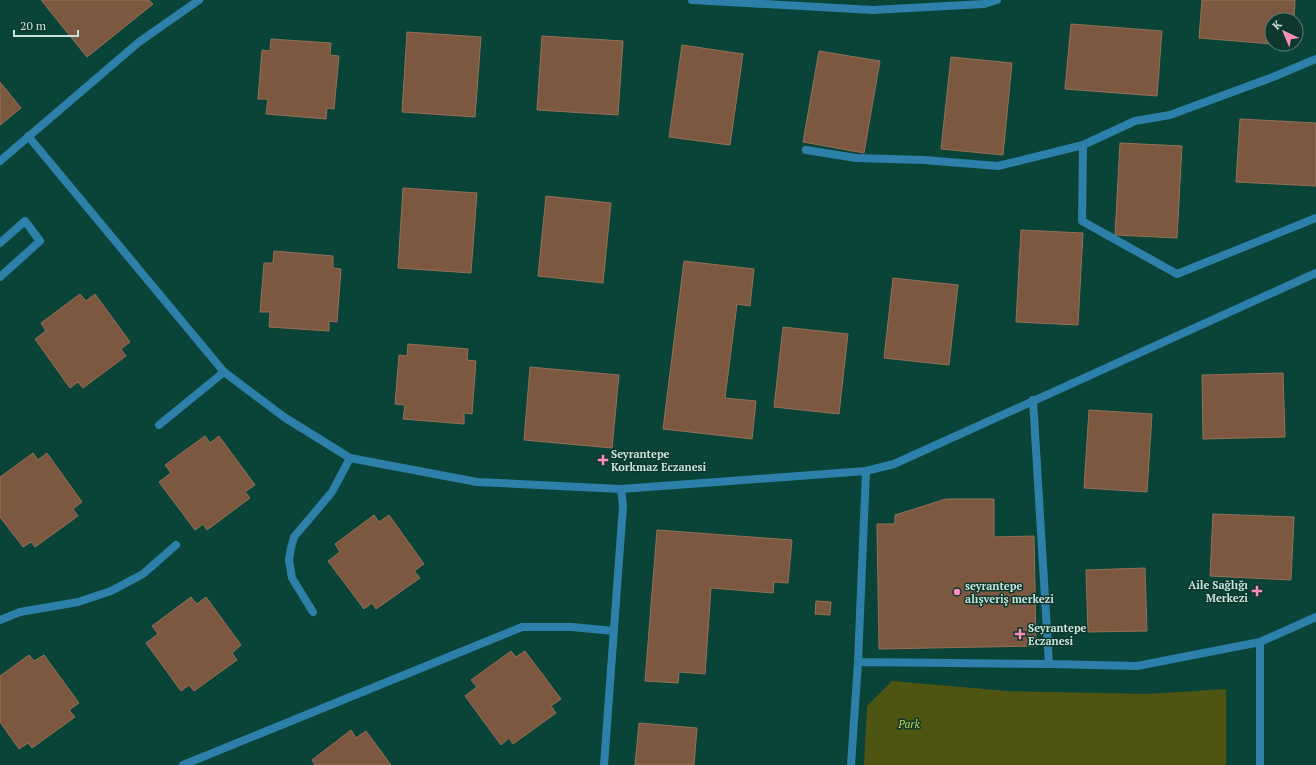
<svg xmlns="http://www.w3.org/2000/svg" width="1316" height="765" viewBox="0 0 1316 765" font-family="'PT Serif',serif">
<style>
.green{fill:#4e5513}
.building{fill:#7c5840;stroke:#957056}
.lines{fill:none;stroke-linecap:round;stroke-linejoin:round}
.service{stroke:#2d80aa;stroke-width:8}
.minor{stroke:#2d80aa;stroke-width:8}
.poi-dot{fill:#fe8ebc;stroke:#0e372e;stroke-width:1.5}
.labels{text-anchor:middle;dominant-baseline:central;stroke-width:3;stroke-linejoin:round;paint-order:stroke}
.poi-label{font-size:11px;font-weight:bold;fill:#c9e4db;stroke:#0e372e;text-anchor:start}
.park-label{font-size:11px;font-style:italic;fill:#c8d551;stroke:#0e372e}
</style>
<rect width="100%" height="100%" fill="#0a4438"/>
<path class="green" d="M892,681L1008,691L1147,694L1226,689V765H864L867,706Z"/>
<path class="building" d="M41,0H149L153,4L87,57Z
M1202,0H1295L1294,20H1272V44L1199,38Z
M1071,24L1162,31L1157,96L1065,89Z
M407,32L481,37L475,117L402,112Z
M542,36L623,41L618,115L537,110Z
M271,39L331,43L330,55L339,56L334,109L327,108L326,119L266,114L268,99H258L262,50L270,51Z
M682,45L743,54L730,145L669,137Z
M819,51L880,61L864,153L803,142Z
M951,57L1012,63L1003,155L941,149Z
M0,82L21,108L0,125Z
M1240,119L1316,123V186L1236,182Z
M1120,143L1182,146L1177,238L1115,235Z
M403,188L477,193L471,273L398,268Z
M546,196L611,203L603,283L538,276Z
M1021,230L1083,233L1078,325L1016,322Z
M274,251L333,256V268L341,269L337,322L329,321V331L269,327L270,312H260L264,263H273Z
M684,261L754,269L750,306L737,304L725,398L756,401L752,439L663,429Z
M893,278L958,285L949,365L884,358Z
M80,294L86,301L95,294L130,342L121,349L126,356L83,388L78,382L70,388L35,339L46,331L41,323Z
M783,327L848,334L839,414L774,407Z
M408,344L468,349L467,360L476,361L472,414L464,413V424L403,419L405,405L395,404L399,355L407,356Z
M530,367L619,375L612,448L524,440Z
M1283,373L1285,437L1203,439L1202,375Z
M1089,410L1152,414L1147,492L1084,488Z
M205,436L210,443L219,436L255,485L245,492L250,498L207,530L203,524L195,530L159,482L171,473L165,465Z
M33,453L38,460L47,453L82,502L73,509L78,516L35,547L31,542L23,547L0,517V477Z
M946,499H994V537L1034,536L1036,646L879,649L877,524H895V515Z
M1213,514L1294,517L1291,580L1210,576Z
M374,515L379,522L389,515L424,564L414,571L420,578L376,609L372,603L364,609L328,561L340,552L335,544Z
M657,530L792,540L788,583L774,582L773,593L711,588L705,674L679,672L678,683L645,681Z
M1145,568L1147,631L1088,632L1086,570Z
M191,597L197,604L206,597L241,645L232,653L237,660L194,691L189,685L181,691L146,643L158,634L152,626Z
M816,601L831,602L830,615L815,614Z
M511,651L516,657L525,651L561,699L551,706L556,713L513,744L509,738L501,745L465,696L477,687L471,680Z
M29,655L34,661L44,655L79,703L69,710L75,717L32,748L28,743L19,749L0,722V676Z
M639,723L697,728L694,765H635Z
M351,730L356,738L366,731L391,765H315L312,760Z"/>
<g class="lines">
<path class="service" d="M1083,145L1082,221L1177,274L1316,218
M806,150L856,158L924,160L998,166L1083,145L1135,121L1170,115L1273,77L1316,59
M0,243L25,221L40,241L0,277
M159,425L224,372
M313,612L292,578L289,560L291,548L294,537L332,492L350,458
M0,620L20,612L78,602L111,591L143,574L176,545
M183,765L522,627H572L614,631"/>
<path class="minor" d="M692,0L873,10L984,4L997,0
M28,136L224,372L284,417L350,458L477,482L621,489L866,471
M0,161L139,42L199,0
M1033,400L1049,664L1137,666L1260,642L1316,617
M1260,642V765
M858,662L1049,664
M604,765L623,506L621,489
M851,765L858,662L866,471L894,464L1316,273"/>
</g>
<g class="poi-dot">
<path d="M601 454h4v4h4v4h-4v4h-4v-4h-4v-4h4z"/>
<path d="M1255 585h4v4h4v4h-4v4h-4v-4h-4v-4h4z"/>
<circle cx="957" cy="592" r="4"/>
<path d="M1018 628h4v4h4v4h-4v4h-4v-4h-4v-4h4z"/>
</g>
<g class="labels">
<g class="poi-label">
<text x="611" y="454">Seyrantepe<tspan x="611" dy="13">Korkmaz Eczanesi</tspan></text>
<text x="1248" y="585" text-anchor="end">Aile Sağlığı<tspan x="1248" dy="13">Merkezi</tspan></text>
<text x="965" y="586">seyrantepe<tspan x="965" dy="13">alışveriş merkezi</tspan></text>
<text x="1028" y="628">Seyrantepe<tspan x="1028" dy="13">Eczanesi</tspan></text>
</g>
<g class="park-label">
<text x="909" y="724">Park</text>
</g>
</g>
<g transform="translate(1284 32) rotate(316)"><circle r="19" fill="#0e372e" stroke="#597c73"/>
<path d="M0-3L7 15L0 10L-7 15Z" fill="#fe8ebc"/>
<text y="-6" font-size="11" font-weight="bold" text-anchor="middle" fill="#c9e4db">K</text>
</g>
<path d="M14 30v6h64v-6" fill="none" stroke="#c9e4db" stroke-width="2"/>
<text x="20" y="30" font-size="12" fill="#c9e4db" stroke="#0e372e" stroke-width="3" paint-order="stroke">20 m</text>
</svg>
